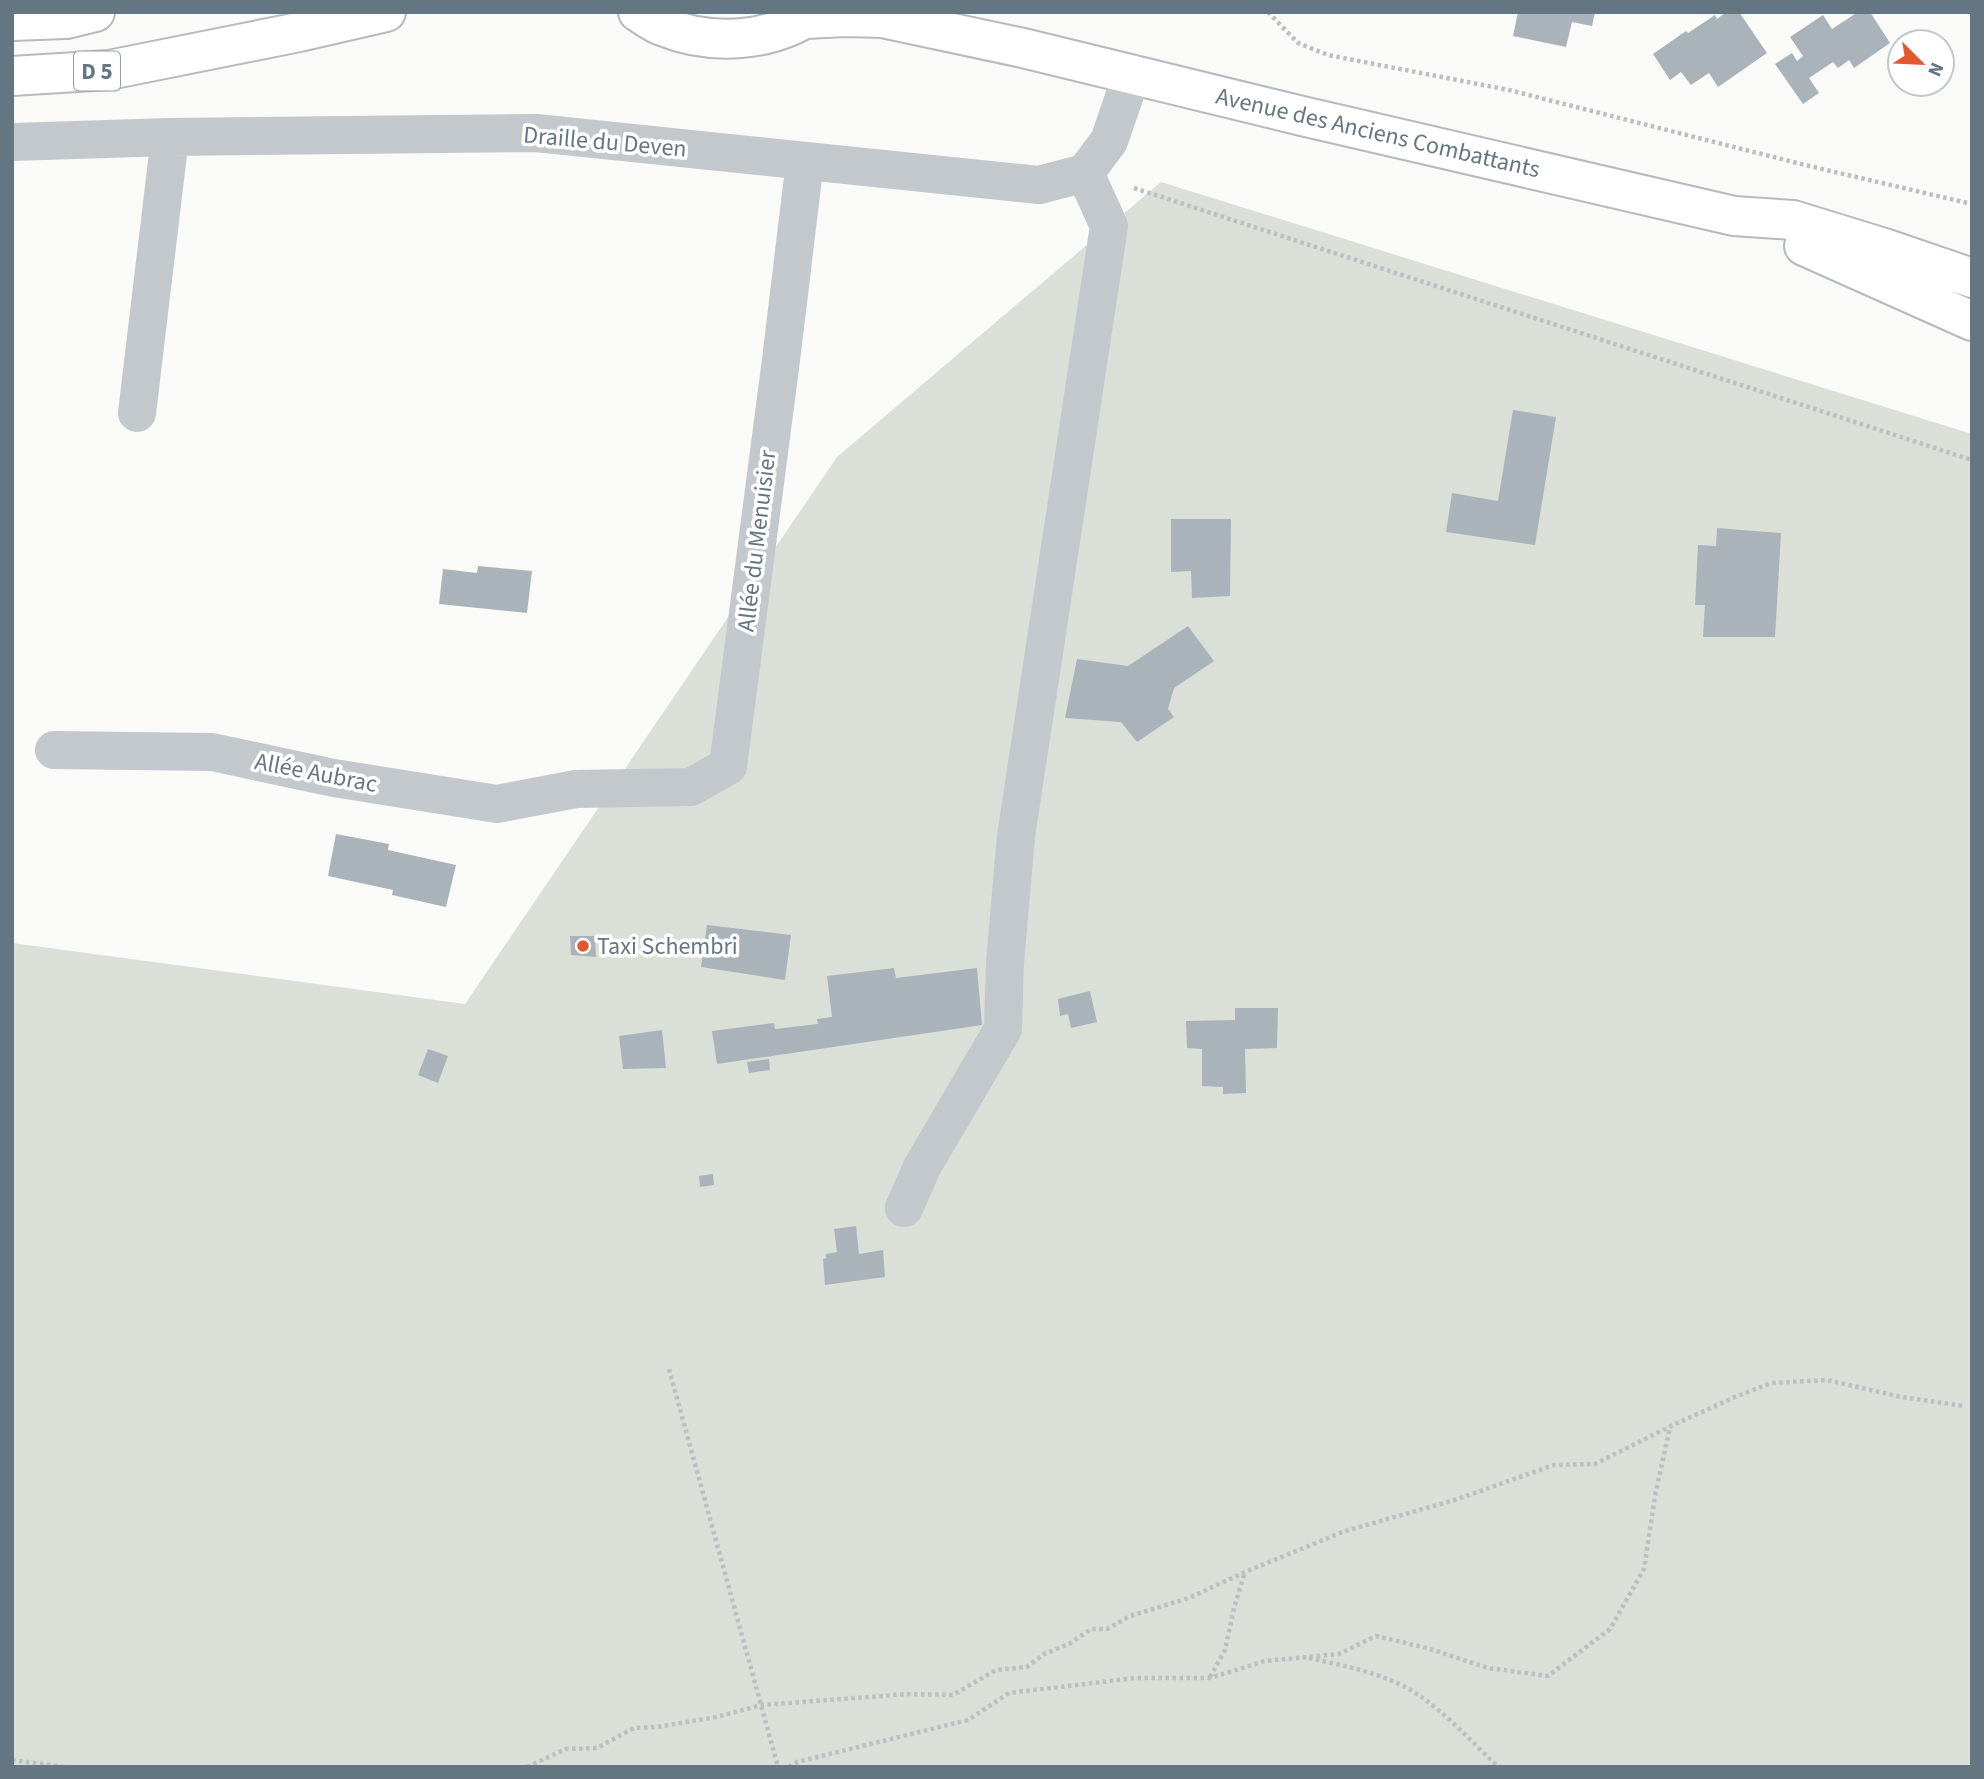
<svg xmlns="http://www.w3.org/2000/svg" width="1984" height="1779" viewBox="0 0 1984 1779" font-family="'Source Sans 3',sans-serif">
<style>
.green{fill:#dadfd7}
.building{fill:#aab3b9}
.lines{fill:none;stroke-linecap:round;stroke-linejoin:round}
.major-casing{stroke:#b5babe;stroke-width:42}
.path{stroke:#bbbfc2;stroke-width:4.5;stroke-dasharray:3.5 3.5;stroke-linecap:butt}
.minor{stroke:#c3c8cc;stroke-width:38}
.major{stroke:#fff;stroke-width:38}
.poi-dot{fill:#e4572e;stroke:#fff;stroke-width:2.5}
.labels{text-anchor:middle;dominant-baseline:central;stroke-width:7;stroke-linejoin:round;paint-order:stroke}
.shield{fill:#fff;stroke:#939fa8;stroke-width:2}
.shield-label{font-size:23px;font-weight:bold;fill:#657683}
.street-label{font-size:24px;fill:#657683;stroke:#fff}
.poi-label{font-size:24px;fill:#657683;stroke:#fff;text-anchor:start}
</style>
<rect width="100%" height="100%" fill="#fafaf8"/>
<path class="green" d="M1161,182L1972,434V1767H12V943L465,1004L837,457Z"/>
<path class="building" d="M1518,12H1595L1592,26L1572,22L1566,47L1513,36Z
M1726,12H1739L1767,53L1718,87L1709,73L1691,85L1681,72L1670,80L1653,54L1686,31L1688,33L1715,15L1717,19Z
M1858,12H1870L1890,43L1854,68L1849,60L1838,68L1833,62L1809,78L1819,93L1803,104L1775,64L1792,53L1797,61L1803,56L1790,37L1823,15L1832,29Z
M1513,410L1556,417L1535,545L1446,532L1452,493L1498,501Z
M1171,519H1231L1230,596L1192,598L1191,571L1171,572Z
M1717,528L1781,533L1775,637H1703L1705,605H1695L1698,545L1716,546Z
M478,566L532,571L527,613L439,604L443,569L477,573Z
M1188,626L1214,661L1174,688L1168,709L1174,717L1137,742L1121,722L1065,718L1077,659L1128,666Z
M336,834L389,844L388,850L456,865L446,907L392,895L393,890L328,876Z
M707,925L791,935L785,980L701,967Z
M570,936H595L596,957L571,955Z
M894,968L896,978L977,968L982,1025L717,1064L712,1031L774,1023L775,1029L818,1024L817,1019L832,1017L827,976Z
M1090,991L1097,1022L1071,1028L1068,1014L1060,1016L1058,999Z
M1235,1008H1278L1277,1048L1245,1049L1246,1093L1223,1094V1087L1202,1086V1049L1187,1048L1186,1021L1235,1020Z
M662,1030L666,1068L623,1069L619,1036Z
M428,1049L448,1056L438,1083L418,1075Z
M769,1059L770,1070L749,1073L747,1062Z
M713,1174L714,1185L700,1187L699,1176Z
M856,1226L859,1254L883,1250L885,1277L825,1285L823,1259L826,1258V1254L837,1252L834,1229Z"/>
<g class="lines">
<defs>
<path id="major" d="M638,12C646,17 654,23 662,26C711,46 771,43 815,12
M805,19L846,17L882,18L1023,48L1302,116L1734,216L1793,220L1884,248L1972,278
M12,21L66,19L95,12
M12,76L109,70L299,32L386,12
M1804,246L1972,321"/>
</defs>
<use href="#major" class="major-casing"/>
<path class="path" d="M1268,12L1298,43L1328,55L1509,90L1805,165L1972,204
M1134,188L1972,460
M669,1369L778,1767
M1309,1658C1345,1666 1385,1673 1417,1694C1447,1714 1472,1742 1498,1767
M1210,1677L1225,1650L1234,1608L1245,1572
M12,1760L65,1767
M527,1767L566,1749L597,1748L634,1728L657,1727L717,1717L761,1705L908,1694L953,1695L996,1670L1027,1667L1044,1654L1069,1644L1091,1629H1107L1130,1616L1189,1598L1245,1572L1345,1531L1455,1500L1554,1465L1595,1464L1671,1426L1735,1397L1771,1383L1827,1380L1901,1397L1963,1406
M789,1767L797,1762L968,1720L1009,1693L1135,1678H1210L1265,1661L1339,1654L1376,1636L1427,1648L1488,1668L1548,1676L1610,1629L1644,1569L1655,1496L1670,1427"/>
<path class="minor" d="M12,142L170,137L536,133L1039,185L1085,173L1109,141L1132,74
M137,413L170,137
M54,750L212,752L334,778L497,804L576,789L691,787L728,766L781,360L805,161
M904,1208L922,1167L1003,1029L1005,963L1016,836L1109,226L1085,173"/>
<use href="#major" class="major"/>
</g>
<circle class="poi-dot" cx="583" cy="946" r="7"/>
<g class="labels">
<rect class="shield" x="74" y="51.5" width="46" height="39" rx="5"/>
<g class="shield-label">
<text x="97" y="71">D 5</text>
</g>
<g class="street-label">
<text transform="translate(1378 133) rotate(13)">Avenue des Anciens Combattants</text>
<text transform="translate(605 142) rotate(5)">Draille du Deven</text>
<text transform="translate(757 541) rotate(-83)">Allée du Menuisier</text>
<text transform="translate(316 773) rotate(11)">Allée Aubrac</text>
</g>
<g class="poi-label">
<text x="597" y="946">Taxi Schembri</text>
</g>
</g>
<rect width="1984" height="1779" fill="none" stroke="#657683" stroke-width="28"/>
<g transform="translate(1921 63) rotate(114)"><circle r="33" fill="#ffffff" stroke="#c1c8cd" stroke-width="2"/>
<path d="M0-5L12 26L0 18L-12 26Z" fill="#e4572e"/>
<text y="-10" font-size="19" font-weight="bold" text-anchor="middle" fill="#657683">N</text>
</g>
</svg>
